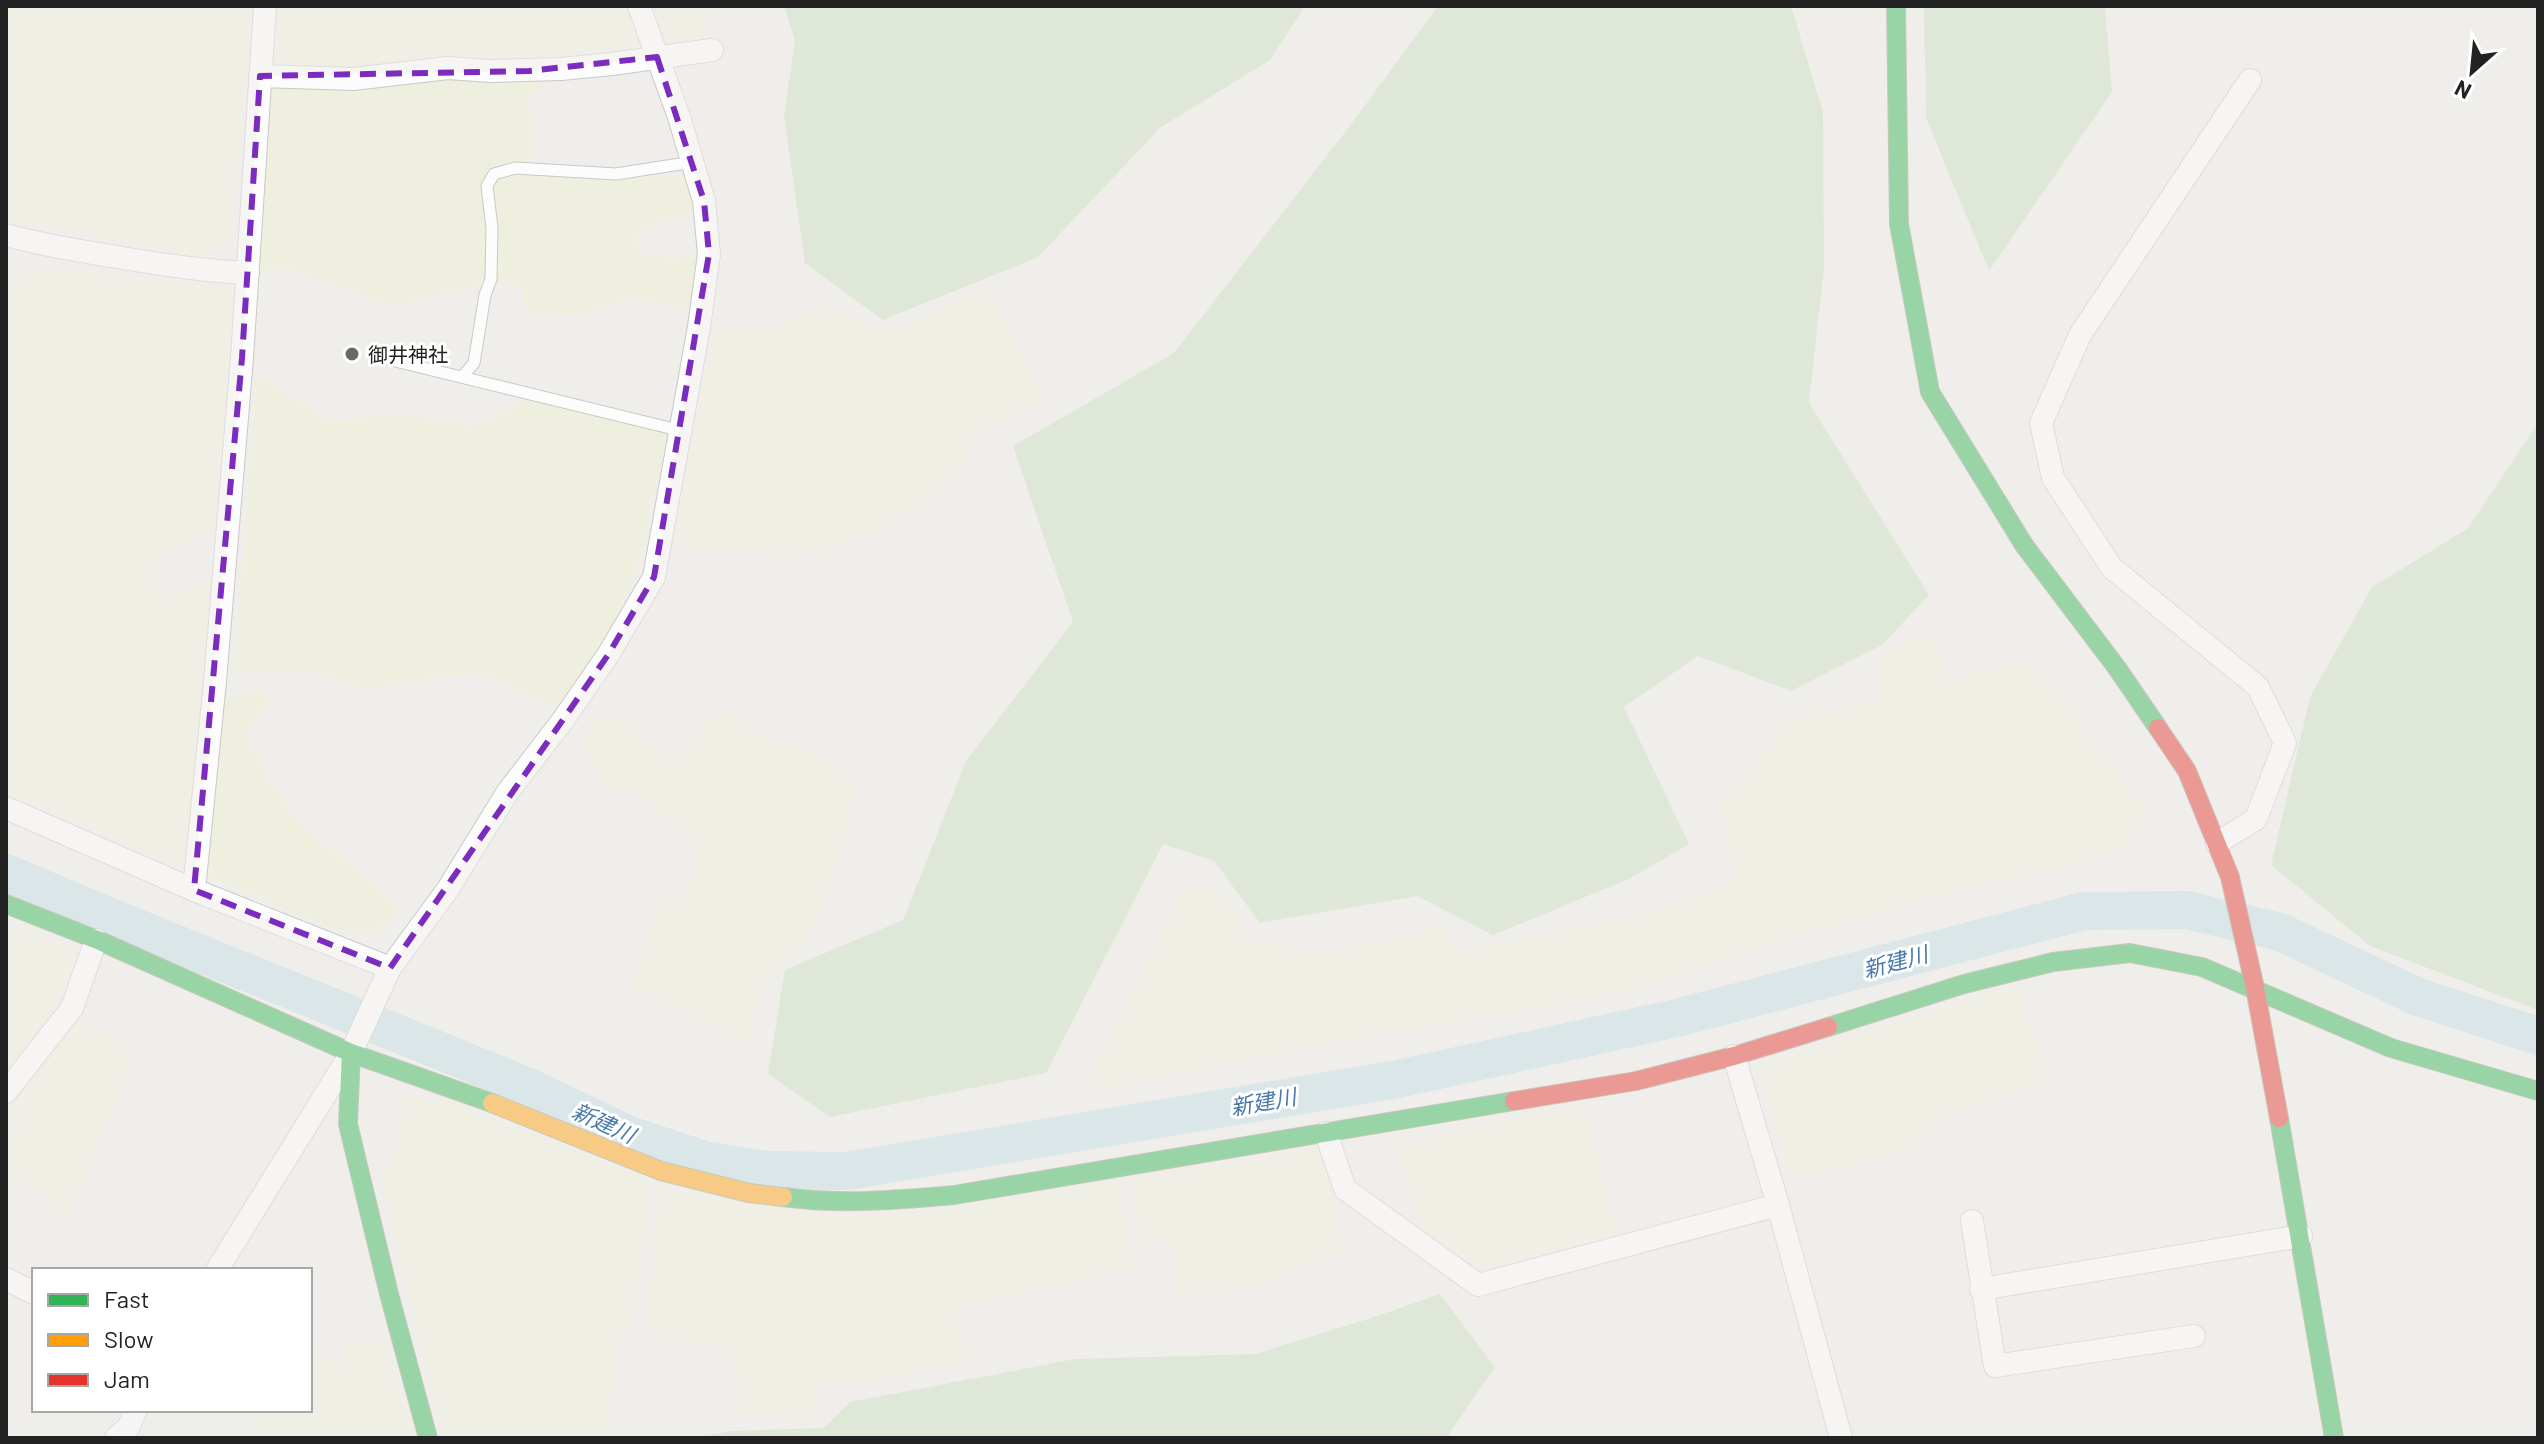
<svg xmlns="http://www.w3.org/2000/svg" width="2544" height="1444" viewBox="0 0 2544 1444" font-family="Barlow,'Noto Sans JP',sans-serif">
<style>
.farmland{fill:#efefdf}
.forest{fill:#cbdec1}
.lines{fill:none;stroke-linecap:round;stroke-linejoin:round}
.river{stroke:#bfdbe3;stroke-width:38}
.lane-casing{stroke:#c9c8c7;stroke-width:13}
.street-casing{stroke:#c9c8c7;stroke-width:24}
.fast-casing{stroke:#999a82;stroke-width:20}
.slow-casing{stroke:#999a82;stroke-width:20}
.jam-casing{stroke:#999a82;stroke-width:20}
.lane{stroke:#fdfcfc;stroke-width:11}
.street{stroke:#fdfcfc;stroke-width:22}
.fast{stroke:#30b455;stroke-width:18}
.slow{stroke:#ff9f0a;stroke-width:18}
.jam{stroke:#e5322d;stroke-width:18}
.marked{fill:none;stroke:#7b2cbf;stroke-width:6;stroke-dasharray:16 10;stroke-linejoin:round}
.poi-dot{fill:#6a6968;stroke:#fff;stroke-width:3}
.labels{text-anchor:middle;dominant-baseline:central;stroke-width:6;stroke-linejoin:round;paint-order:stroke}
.poi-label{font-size:20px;fill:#222;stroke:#fff;text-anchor:start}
.water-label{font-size:22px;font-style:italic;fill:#4a7aab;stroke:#fff}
</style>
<rect width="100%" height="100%" fill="#f0eeeb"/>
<path class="farmland" d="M6,6H252L232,234L218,248L194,256L6,219Z
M277,6H628L644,44L552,56L546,84L526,96L534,139L531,175L622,179L687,174L696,213L651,223L636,233L638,253L666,258L700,257L693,308L632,298L579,316L525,312L523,285L484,283L391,306L292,270L260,269Z
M651,6H707L708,16L699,40L666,46Z
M22,266L235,287L215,533L155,556L159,597L213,580L190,870L6,791V402L8,394L6,327Z
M988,289L1044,400L977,433L954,477L870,535L791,557L667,547L716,326L757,331L827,305L887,332Z
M257,375L329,421L404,414L469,427L491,422L528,397L669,432L633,581L610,631L580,678L554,707L481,673L443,676L370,689L315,673L296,671L234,673Z
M1931,634L1946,681L2028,658L2148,813L2118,853L1925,899L1765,946L1629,992L1314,1046L1083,1094L1186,885L1226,896L1249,942L1323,952L1402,937L1443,926L1460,951L1626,918L1736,881L1720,803L1791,721L1883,699L1877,662L1895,646Z
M264,693L269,698L245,734L273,786L303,827L401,909L370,934L334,929L206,875L220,699Z
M718,708L781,746L789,740L856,778L841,853L804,950L768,968L747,1045L628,985L664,902L678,908L701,850L631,789L610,790L577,740L603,711L677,763Z
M6,925L76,952L58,1004L6,1070Z
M2016,985L2047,1074L2039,1087L1941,1115L1910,1151L1791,1181L1758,1065Z
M74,1018L135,1052L111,1116L68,1214L6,1168V1149L31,1123L7,1104Z
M400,1094L446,1101L650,1178L634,1322L616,1338L610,1412L602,1433L596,1438H442L436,1404L382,1183L402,1124Z
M1584,1105L1618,1236L1483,1268L1424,1232L1395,1145Z
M1320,1149L1334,1187L1342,1253L1239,1291L1177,1292L1169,1237L1141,1241L1133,1179Z
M1116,1181L1135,1269L954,1307L966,1361L845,1386L820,1383L815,1422L738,1416V1369L728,1344L675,1342L648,1322L659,1182L836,1216L911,1214Z
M349,1338L386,1343L413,1438H253L258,1417L239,1410H310V1354L342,1365Z"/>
<path class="forest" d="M784,6H1305L1270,60L1160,128L1038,257L883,320L805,263L784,116L795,41Z
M1438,6H1791L1823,112L1824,268L1809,403L1929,595L1882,645L1791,691L1698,656L1624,707L1689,844L1629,879L1493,935L1417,896L1260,923L1214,861L1163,844L1046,1073L830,1117L768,1074L785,970L903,920L966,761L1073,622L1013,446L1174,353L1349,127Z
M1924,6H2105L2112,92L1989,271L1926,118Z
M2538,423V1010L2370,946L2271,865L2310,697L2372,587L2467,529Z
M1440,1294L1495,1367L1446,1438H694L731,1431L824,1428L850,1402L1075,1359L1255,1354L1374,1317Z"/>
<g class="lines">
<path class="river" d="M6,873L98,912L524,1085L629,1135L704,1160L767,1170L847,1171L1393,1080L1677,1018L2084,911L2186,910L2280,932L2418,997L2538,1036"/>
<defs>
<path id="lane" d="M379,357L678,430
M462,377L474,363L485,295L491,279L492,228L487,186L494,174L515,168L616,174L693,162"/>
<path id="street" d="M260,76L353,79L448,68L491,71L561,69L612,64L712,50
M6,235C41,245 75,250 111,256C156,264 201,271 248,273
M6,808L194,890L390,968
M2217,843L2256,819L2285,743L2258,687L2112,568L2053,478L2041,423L2080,335L2250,80
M194,890L215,681L242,358L265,6
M1734,1056L1778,1205L1841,1438
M6,1092L72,1008L96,940
M1326,1133L1345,1189L1478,1285L1778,1205
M1972,1221L1995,1366L2194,1336
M217,1270L351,1053L390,968L448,889L507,793L563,720L608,655L654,577L699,327L709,254L704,201L679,117L639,6
M6,1279L34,1293
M1981,1289L2301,1236
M116,1438L128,1428L136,1410"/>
<path id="fast" d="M1896,6L1899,224L1930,392L2024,545L2117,668L2158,728
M6,904L100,941L351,1053L492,1103
M1828,1027L1964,984L2053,962L2130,953L2202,967L2391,1048L2538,1091
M351,1053L348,1124L389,1294L428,1438
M2279,1118L2334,1438
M783,1197C840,1205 897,1200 954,1195L1514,1101"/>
<path id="slow" d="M492,1103L661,1171L749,1193L783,1197"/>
<path id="jam" d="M2158,728L2187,771L2230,877L2255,988L2279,1118
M1514,1101L1636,1081L1734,1056L1828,1027"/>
</defs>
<use href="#lane" class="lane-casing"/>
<use href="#street" class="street-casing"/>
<use href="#fast" class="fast-casing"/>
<use href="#slow" class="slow-casing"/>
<use href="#jam" class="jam-casing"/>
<use href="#lane" class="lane"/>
<use href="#street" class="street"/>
<use href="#fast" class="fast"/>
<use href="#slow" class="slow"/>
<use href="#jam" class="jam"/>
</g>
<path d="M0 0H2544V1444H0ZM657,57L704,201L709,254L654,577L608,655L390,968L194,890L242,358L260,76L529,71Z" fill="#f0eeeb" fill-opacity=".55" fill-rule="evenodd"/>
<path class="marked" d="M657,57L704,201L709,254L654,577L608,655L390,968L194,890L242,358L260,76L529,71Z"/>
<circle class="poi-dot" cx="352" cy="354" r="8"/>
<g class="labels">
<g class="poi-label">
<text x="368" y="354">御井神社</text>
</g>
<g class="water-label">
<text transform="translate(1895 961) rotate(-15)">新建川</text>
<text transform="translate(1263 1101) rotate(-10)">新建川</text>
<text transform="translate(604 1122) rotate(24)">新建川</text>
</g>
</g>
<rect width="2544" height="1444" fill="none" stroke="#222222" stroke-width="16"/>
<rect x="32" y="1268" width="280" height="144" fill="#ffffff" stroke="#a7a7a7" stroke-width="2"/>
<rect x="48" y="1294" width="40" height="12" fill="#30b455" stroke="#a7a7a7" stroke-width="2"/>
<text x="104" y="1308" font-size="24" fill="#222222">Fast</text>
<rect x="48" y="1334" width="40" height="12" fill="#ff9f0a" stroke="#a7a7a7" stroke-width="2"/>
<text x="104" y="1348" font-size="24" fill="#222222">Slow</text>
<rect x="48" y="1374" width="40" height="12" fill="#e5322d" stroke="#a7a7a7" stroke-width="2"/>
<text x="104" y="1388" font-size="24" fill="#222222">Jam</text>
<g transform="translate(2472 72) rotate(207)" stroke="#ffffff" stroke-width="6" paint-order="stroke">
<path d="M0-6L14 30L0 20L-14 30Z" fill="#222222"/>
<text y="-12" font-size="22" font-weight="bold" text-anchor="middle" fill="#222222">N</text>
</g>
</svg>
